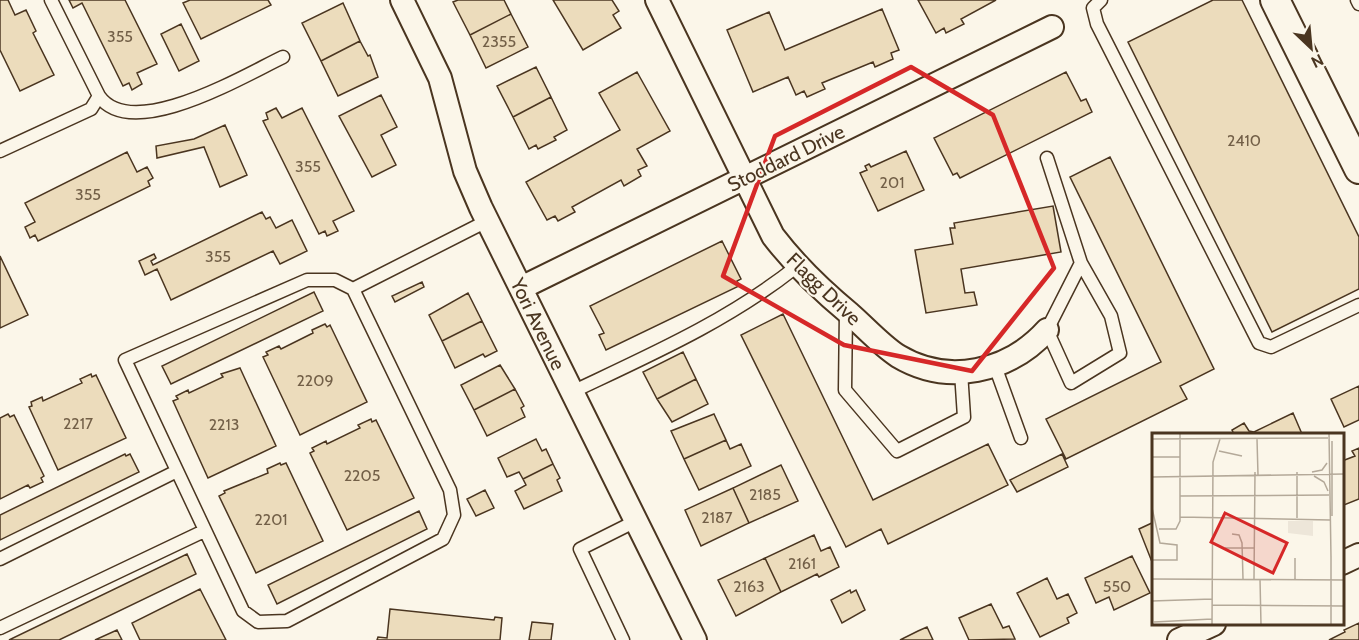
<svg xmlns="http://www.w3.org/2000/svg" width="1359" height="640" viewBox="0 0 1359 640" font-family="Cabin,sans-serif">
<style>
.building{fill:#ecdcbc;stroke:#4a3520;stroke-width:1.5}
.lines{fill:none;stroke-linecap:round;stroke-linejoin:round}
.service-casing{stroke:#4a3520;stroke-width:15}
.minor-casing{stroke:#4a3520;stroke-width:26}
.tertiary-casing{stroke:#4a3520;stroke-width:32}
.service{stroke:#fbf6e9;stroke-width:12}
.minor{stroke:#fbf6e9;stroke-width:22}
.tertiary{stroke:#fbf6e9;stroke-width:28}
.marked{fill:none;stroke:#d62828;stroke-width:4.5;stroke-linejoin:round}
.labels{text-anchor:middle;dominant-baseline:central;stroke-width:4.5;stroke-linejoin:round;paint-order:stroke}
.number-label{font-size:16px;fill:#725f47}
.street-label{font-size:20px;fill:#4a3520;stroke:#fbf6e9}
.inset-road{fill:none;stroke:#b4a999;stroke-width:1.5}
.view{fill:#d62828;fill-opacity:0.15;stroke:#d62828;stroke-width:3}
.inset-edge{fill:none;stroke:#4a3520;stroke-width:3}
</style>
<rect width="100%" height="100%" fill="#fbf6e9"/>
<path class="building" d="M0,0H8L15,15L26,10L36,31L33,33L54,75L20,91L0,50Z
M69,0H125L157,64L137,73L142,84L132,90L129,83L123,86L82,3L73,8Z
M190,0H268L271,5L201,39L183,3Z
M458,0H504L511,14L470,35L453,2Z
M553,0H612L619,11L613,15L621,28L583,50Z
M918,0H996L961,19L964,24L946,33L944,28L936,33Z
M1213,0H1242L1359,237V289L1272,332L1128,42Z
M343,3L360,41L321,61L302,23Z
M882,9L899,50L891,53L893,59L875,67L873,62L822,83L825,89L807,97L804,91L796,95L788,77L753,92L727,30L769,12L785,50Z
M511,14L528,47L486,68L470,35Z
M181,24L199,61L179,71L161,34Z
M360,41L368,56L370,55L378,77L338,96L321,61Z
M536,67L551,97L513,117L497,86Z
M637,72L670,131L637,149L647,166L638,170L641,176L624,186L621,180L572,207L575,212L558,221L555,216L547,220L526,182L620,130L599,93Z
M1066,72L1081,101L1086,99L1092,112L960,178L957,173L953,175L934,138Z
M381,95L397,127L381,135L396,165L372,177L339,116Z
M551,97L567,130L554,137L556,140L538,149L536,145L529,149L513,117Z
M276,108L282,118L302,108L354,211L333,221L338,231L327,236L325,231L319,234L263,121L268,119L266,113Z
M225,125L247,175L220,187L204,147L157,158L156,146L194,139Z
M906,151L924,190L878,211L860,173L867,170L865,166L869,164L871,167Z
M127,152L137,172L147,167L153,178L148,181L150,186L38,241L35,235L30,238L25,227L35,222L25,203Z
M1110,157L1214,369L1180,386L1187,399L1066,459L1046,419L1161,362L1070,177Z
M1053,206L1061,252L961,269L965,293L974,292L977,305L926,313L915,250L953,244L950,228H955L954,223Z
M262,212L266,219L270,217L276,228L292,220L307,251L280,264L273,251L171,300L157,269L145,275L139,261L154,254L156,258L151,261L153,265Z
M722,241L741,279L737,281L739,286L606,350L599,335L604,333L590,306Z
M0,256L28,315L0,328Z
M422,282L424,287L395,302L392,296Z
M314,292L323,311L171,384L162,366Z
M468,293L482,321L442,341L429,315Z
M783,314L873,500L988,444L1008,485L888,544L881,529L846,547L741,335Z
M482,321L497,351L485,357L483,354L455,368L442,341Z
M325,324L327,327L330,325L367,402L300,435L263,357L268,355L266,352L279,346L281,349L313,333L312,330Z
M683,352L696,379L657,399L643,372Z
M500,365L515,389L474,410L461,385Z
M240,368L276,446L208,478L173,401L178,399L176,396L188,390L189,393L223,377L221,374Z
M91,374L92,377L96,375L126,438L58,470L29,407L32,406L31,402L42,397L43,401L82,383L80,379Z
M696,379L708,404L672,422L657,399Z
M1359,386V420L1344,427L1331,399Z
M515,389L524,406L521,408L525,417L487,436L474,410Z
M1293,413L1302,434H1234L1232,430L1244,423L1249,431L1254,432Z
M8,414L10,417L14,415L44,476L41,478L43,482L30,488L28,485L0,499V418Z
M714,414L726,440L684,459L671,431Z
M371,419L372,422L376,420L414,498L347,530L310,453L314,451L312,448L326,441L327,444L360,428L358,425Z
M536,439L542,451L546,449L553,464L523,479L519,472L507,477L498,458Z
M726,440L730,449L741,444L751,466L699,490L684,459Z
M1359,448V499L1344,505L1342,461L1355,456L1352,451Z
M125,454L126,456L130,454L139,472L0,540V515Z
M1062,454L1068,467L1017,492L1010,480Z
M280,463L281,465L286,463L323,541L256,573L219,496L225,493L224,491L268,473L267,469Z
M553,464L560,478L557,480L562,491L524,509L515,491L526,485L523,479Z
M781,465L798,501L749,523L733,488Z
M733,488L749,523L701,546L685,510Z
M485,490L494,508L476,516L467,499Z
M419,511L427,529L277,604L268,585Z
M1154,522V567L1139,529Z
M814,535L821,551L830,547L839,567L819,577L817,574L781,592L765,558Z
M187,554L196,574L59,640H9Z
M1132,556L1150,593L1114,610L1109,597L1096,603L1085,578Z
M765,558L781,592L736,616L718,580Z
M1047,578L1057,599L1068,594L1077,613L1067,618L1069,623L1040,637L1017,593Z
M200,589L226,640H140L132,623Z
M850,590L851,593L856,590L865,610L842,623L831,600Z
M991,604L1003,628L1009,626L1015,639L969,640L959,618Z
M390,609L494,620L495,617L502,618L500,640H377L378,637L387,638Z
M532,622L553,624L551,640H529Z
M1359,623V640H1329L1345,632L1344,630Z
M927,627L933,640H900L918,631Z
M117,630L122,640H95Z"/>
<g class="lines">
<defs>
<path id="service" d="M1101,0L1093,8L1097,24L1259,343L1271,347L1359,305
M1357,0L1359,4
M99,96C132,143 245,75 283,57
M0,151L91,109L99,96L51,0
M1047,158L1081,263L1047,330L1071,383L1120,353L1111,316L1081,263
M307,280H335L353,289L450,490L454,515L443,539L287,621L258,622L243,611L125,360Z
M353,289L487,221
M846,311L845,390L897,451L964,417L961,372
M995,366L1021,438
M572,392C650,355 728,321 796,267
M0,559L177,471
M0,628L204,531
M623,640L580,549L636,521"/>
<path id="minor" d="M402,0L440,78L465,171L481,208L695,640
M657,0L773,236C796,266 821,290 850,314C865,327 881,345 898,356C948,386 1009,372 1047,330
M521,288L1052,27
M1342,563L1359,555
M1179,640L1214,624"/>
<path id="tertiary" d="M1275,0L1359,169"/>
</defs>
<use href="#service" class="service-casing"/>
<use href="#minor" class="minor-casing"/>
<use href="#tertiary" class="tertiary-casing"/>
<use href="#service" class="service"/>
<use href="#minor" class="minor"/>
<use href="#tertiary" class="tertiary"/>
</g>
<path class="marked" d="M911,67L993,115L1054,268L972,371L844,345L723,276L775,136Z"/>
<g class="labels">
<g class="number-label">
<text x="120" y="36">355</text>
<text x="499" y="41">2355</text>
<text x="1244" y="140">2410</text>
<text x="308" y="166">355</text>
<text x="892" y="182">201</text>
<text x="88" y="194">355</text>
<text x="218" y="256">355</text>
<text x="315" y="380">2209</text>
<text x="78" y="423">2217</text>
<text x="224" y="424">2213</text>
<text x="362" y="475">2205</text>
<text x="765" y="494">2185</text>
<text x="717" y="517">2187</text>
<text x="271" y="519">2201</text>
<text x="802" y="563">2161</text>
<text x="749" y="586">2163</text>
<text x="1117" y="586">550</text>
</g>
<g class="street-label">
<text transform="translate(786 158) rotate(-26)">Stoddard Drive</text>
<text transform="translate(824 289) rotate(44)">Flagg Drive</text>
<text transform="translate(538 324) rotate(64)">Yori Avenue</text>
</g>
</g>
<g transform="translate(1152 433)">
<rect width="192" height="192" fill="#fbf6e9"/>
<path d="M136,88H161V103L136,100Z" fill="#ede6d9"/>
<path class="inset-road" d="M177,0L179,124M0,6L176,5M105,6L106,42M180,8V83M67,18L90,23M0,24H28M145,39V85M160,39L170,37L175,30M162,43L172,49L176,58M0,44L192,41M28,63L177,62M0,75L8,110L25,112V127H0M28,84L178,87M7,96H24L28,88V0M80,101L87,102L90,110L91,146M73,115H103M0,146L192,147M102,146L103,39M108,146L109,192M143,147V125M0,168L60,166M60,172L192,173M2,189L60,186M60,192L61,29L68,6M179,192V123"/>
<path class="view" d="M73,80L135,110L121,140L59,109Z"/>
<rect width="192" height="192" class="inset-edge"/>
</g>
<g transform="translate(1311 48) rotate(154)" stroke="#fbf6e9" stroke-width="4.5" paint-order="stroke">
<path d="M0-4.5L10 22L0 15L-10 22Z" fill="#4a3520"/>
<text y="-9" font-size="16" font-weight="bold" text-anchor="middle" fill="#4a3520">N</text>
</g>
</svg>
